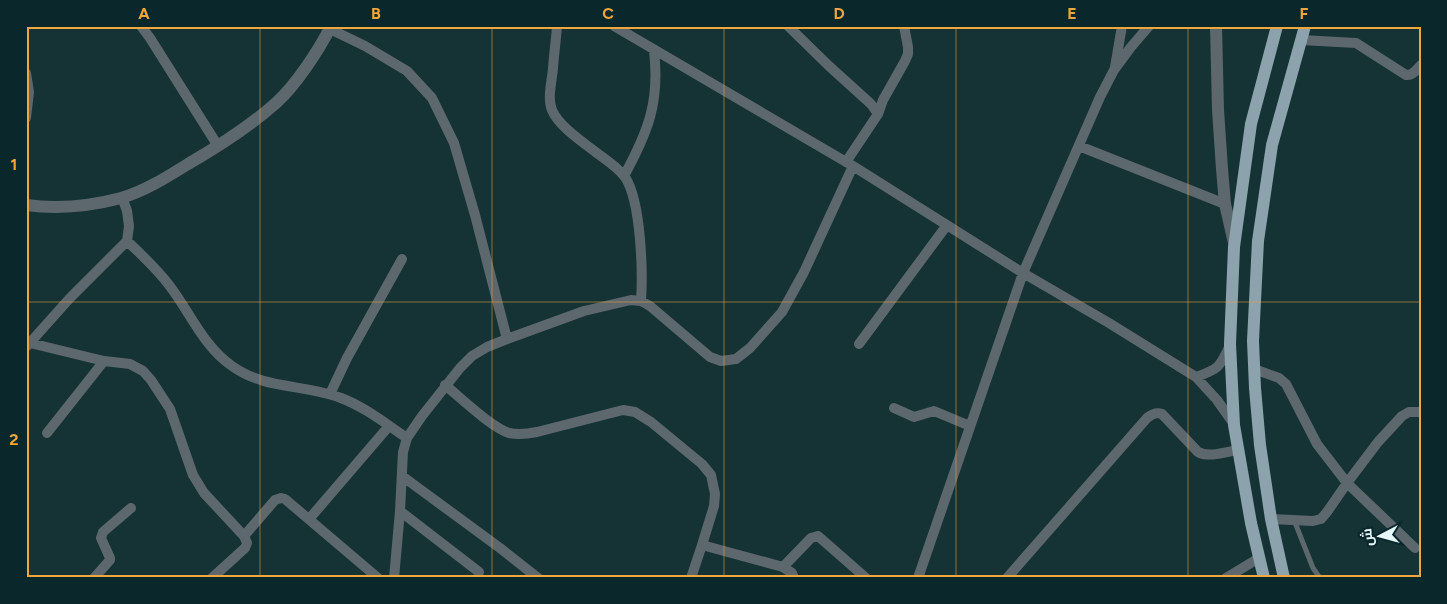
<svg xmlns="http://www.w3.org/2000/svg" width="1447" height="604" viewBox="0 0 1447 604" font-family="Figtree,Cairo,sans-serif">
<style>
.lines{fill:none;stroke-linecap:round;stroke-linejoin:round}
.service{stroke:#5d686e;stroke-width:5}
.minor{stroke:#5d686e;stroke-width:10}
.tertiary{stroke:#5d686e;stroke-width:12}
.primary{stroke:#8ca3ae;stroke-width:12}
.grid{fill:none;stroke:#f0a63e;stroke-width:1;stroke-opacity:0.55}
.neatline{fill:none;stroke:#f0a63e;stroke-width:2}
.grid-label{font-size:16px;text-anchor:middle;font-weight:bold;fill:#f0a63e}
</style>
<rect width="100%" height="100%" fill="#153235"/>
<g class="lines">
<path class="service" d="M1294,520L1313,568L1320,578"/>
<path class="minor" d="M141,26L150,38L218,146
M557,26C556,40 554,54 553,68C552,81 547,98 552,110C558,125 580,140 593,150C603,158 617,166 625,177C641,201 643,271 641,301
M614,26L853,166L1023,273L1109,323L1196,377L1217,400L1234,424
M788,26L829,66L871,104L878,114
M330,29L365,46L407,71L432,98L454,143L475,215L507,339
M1301,40L1356,43L1406,75C1413,76 1416,70 1421,65
M1115,67L1122,26
M26,73L29,92L26,118
M1079,146L1225,204
M846,162L878,114L883,100L905,61L908,54V47L904,26
M624,176C648,132 660,102 654,51
M127,241C142,255 157,269 169,285C190,312 203,346 232,366C265,390 306,384 341,398C365,407 386,424 407,438
M30,343L104,361L130,364L143,371L151,380L170,409L193,475L204,493L244,536L247,543L245,548L212,578
M859,344L947,225
M27,346L70,298L127,241L129,226L127,211L122,197
M1254,369L1279,378L1286,384L1317,444L1347,483L1415,548
M1196,377C1219,369 1220,367 1230,345
M445,385C461,398 491,427 509,433C518,435 527,434 537,432L623,410L635,412L651,422L702,464L711,475L715,494L714,506L702,545L783,567L792,573L794,578
M330,394L347,358L402,259
M894,408L914,417L934,411L970,426
M47,433L104,361
M402,476L500,548L538,578
M400,511L479,572
M310,518L389,426
M1271,519L1313,521L1321,519L1327,512L1347,483L1378,442L1402,416L1409,412H1421
M244,536L275,500L281,498L285,499L378,578
M783,567L811,538L818,536L866,578
M94,578L110,560V558L101,538L103,532L131,508
M394,578L400,511L403,452L407,438L422,416L460,368L472,356L487,347L507,339L584,311L631,300L641,301L650,306L710,357L721,361L736,359L750,348L782,312L804,272L853,166
M691,578L702,545
M918,578L1023,273L1100,97L1114,70L1131,47L1149,26
M1007,578L1147,418C1152,414 1156,412 1162,414L1198,452C1209,458 1226,452 1238,450
M1226,578L1259,558"/>
<path class="tertiary" d="M1216,26L1218,110L1222,169L1225,204L1234,243
M26,205C57,209 91,206 121,198C145,191 167,177 188,164C219,146 249,127 276,103C296,85 319,50 331,26"/>
<path class="primary" d="M1264,578L1251,523L1234,425L1230,344L1234,247L1251,124L1277,26
M1284,578L1271,519L1260,445L1255,388L1253,341L1258,241L1272,145L1305,26"/>
</g>
<path class="grid" d="M260,26V578M492,26V578M724,26V578M956,26V578M1188,26V578M26,302H1421"/>
<rect width="1447" height="604" fill="none" stroke="#0a282b" stroke-width="55"/>
<g transform="translate(1380 536) rotate(264)" stroke="#0a282b" stroke-width="4" paint-order="stroke">
<path d="M0-4L9 19L0 12L-9 19Z" fill="#e7f8fa"/>
<text y="-8" font-size="14" font-weight="bold" text-anchor="middle" fill="#e7f8fa">ش</text>
</g>
<rect x="28" y="28" width="1392" height="548" class="neatline"/>
<g class="grid-label">
<text x="144" y="19">A</text>
<text x="376" y="19">B</text>
<text x="608" y="19">C</text>
<text x="839" y="19">D</text>
<text x="1072" y="19">E</text>
<text x="1304" y="19">F</text>
<text x="14" y="170">1</text>
<text x="14" y="445">2</text>
</g>
</svg>
